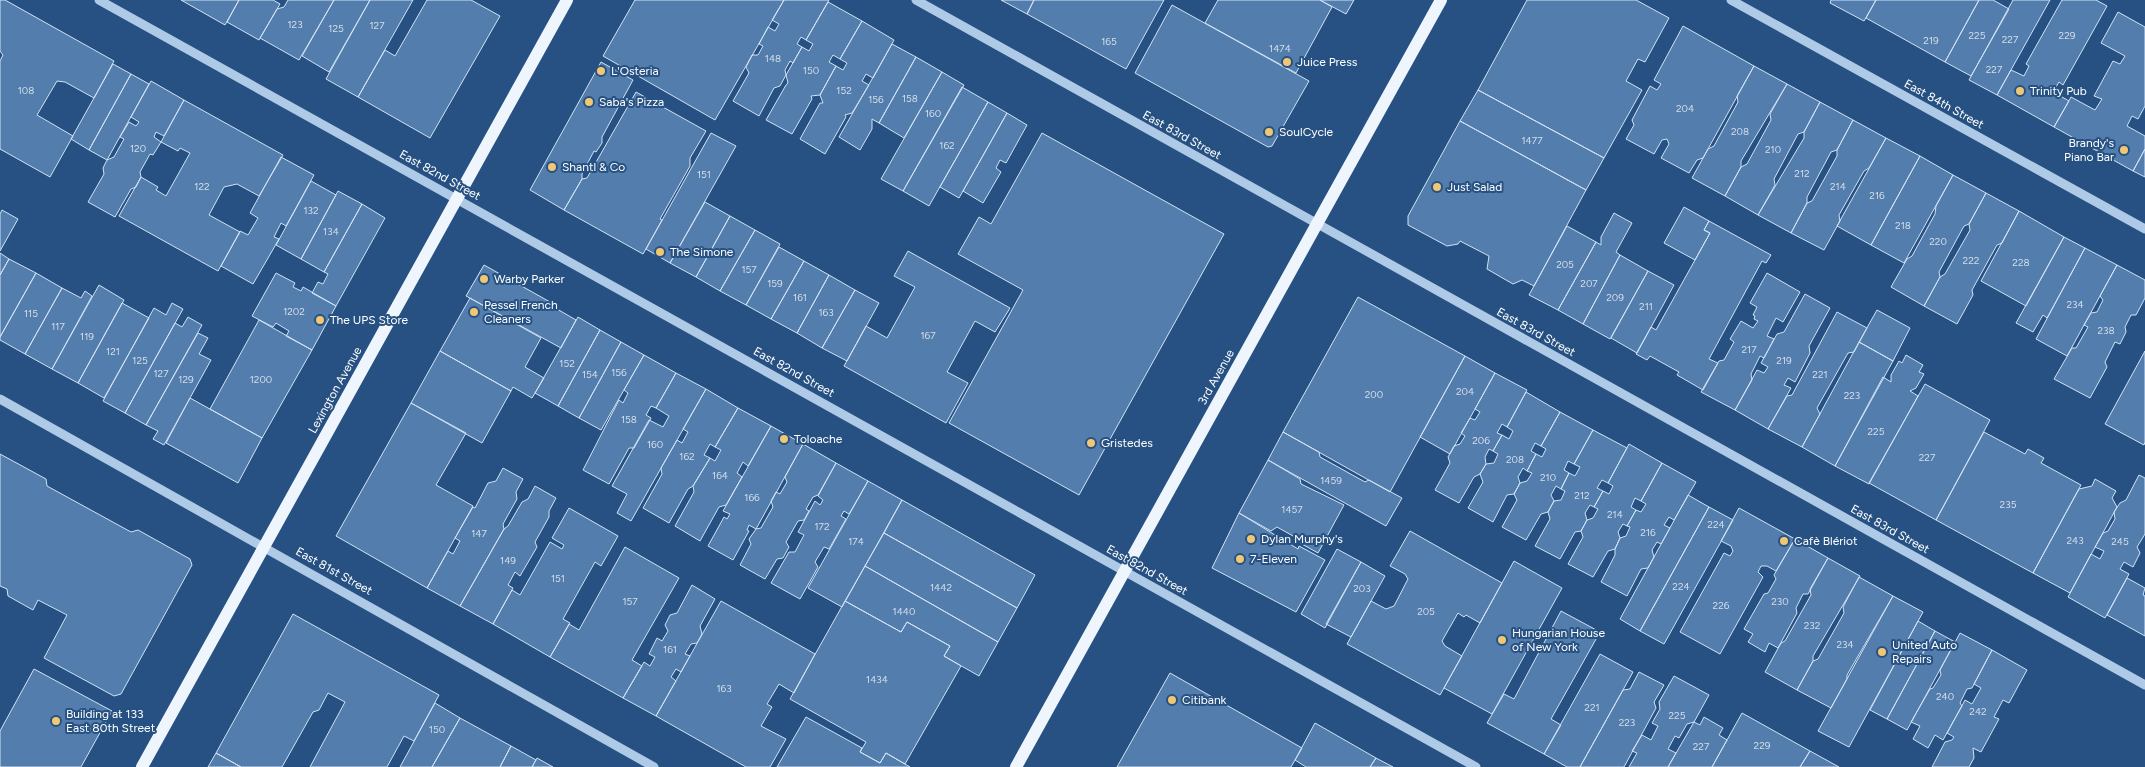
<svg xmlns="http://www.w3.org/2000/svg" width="2145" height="767" viewBox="0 0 2145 767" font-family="Figtree,sans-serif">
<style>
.building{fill:#527dac;stroke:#d1e3f5}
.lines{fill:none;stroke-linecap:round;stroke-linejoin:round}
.minor{stroke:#aecae7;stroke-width:9}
.major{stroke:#eff5fd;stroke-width:12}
.poi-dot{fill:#f0c873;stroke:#265182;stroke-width:2}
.labels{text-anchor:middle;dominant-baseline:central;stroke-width:4;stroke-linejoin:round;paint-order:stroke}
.number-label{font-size:10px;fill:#d4deea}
.poi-label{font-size:12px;fill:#fff;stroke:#265182;text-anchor:start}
.street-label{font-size:12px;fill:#fff;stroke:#265182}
</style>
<rect width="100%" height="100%" fill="#265182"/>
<path class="building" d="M0,0H5L114,61L94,98L65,82L57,81L37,115L73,136L50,177L0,149V61L3,55L0,51Z
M181,0H239L225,25Z
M239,0H273L280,4L259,40L227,22Z
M288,0H334L299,60L260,38L277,9L284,7Z
M334,0H370L329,72L302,56Z
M370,0H413L358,97L326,79Z
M427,0H471L500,16L430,138L358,97L385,50L395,56Z
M635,0H784L715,120L603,56Z
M784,0H829L806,40L801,37L797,44L802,47L793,63L790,61L785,70L786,75L780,86L774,88L759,116L733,101L749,73L746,67L752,55H758L763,46L759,44L768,27L775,31L779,24L772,20Z
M1001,0H1034L1027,14Z
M1034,0H1164L1126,69L1027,14Z
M1218,0H1320L1332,7L1296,73L1205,23Z
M1320,0H1354L1346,14Z
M1527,0H1636L1669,18L1645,62L1638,59L1626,81L1642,90L1604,158L1478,90Z
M1831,0H1876L1864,21L1830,3Z
M1876,0H1979L1945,62L1866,18Z
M1979,0H1993L2009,9L1971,76L1945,62Z
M2013,0H2050L1997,95L1969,80Z
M2062,0H2096L2107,6L2063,85L2059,82L2056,87L2055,93L2069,101L2054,127L1997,95L2011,70L2024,76L2029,66L2026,64Z
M828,2L862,21L840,59L833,55L829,62L836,66L820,95L811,96L812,99L792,134L766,120L786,85L788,83L786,75L802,47L809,51L813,44L806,40Z
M1172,5L1309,81L1272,146L1268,147L1135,73Z
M2118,12L2145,27V106L2138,119L2132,116L2127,126L2145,136V149L2133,171L2054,127L2071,97L2095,110L2102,99L2094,96L2113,61L2120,64L2125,56L2101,43Z
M862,21L894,40L873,78L866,74L862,81L869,85L852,113L845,115L846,117L825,154L800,139L820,103H823L820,95L836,66L843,70L847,63L840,59Z
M1683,26L1754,66L1703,158L1697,160L1689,173L1661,158L1669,144L1667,139L1662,140L1654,154L1626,139L1634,125L1632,120L1650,86L1657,90L1661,84L1654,80Z
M892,44L916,57L879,123L872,119V129L860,150L839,137Z
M916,57L942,72L904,138L879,123Z
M601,62L633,80L602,137V143L596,152L594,151L582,174V179L564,210L530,190Z
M113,64L131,74L89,150L71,139Z
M1754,66L1787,84L1741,161V167L1725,196L1692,178L1708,149L1714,146L1738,102L1737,96Z
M942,72L964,85L903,191L881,179Z
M131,74L149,84L107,160L89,150Z
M151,81L184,100L164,136L156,132L154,137L161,142L153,155L150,154L140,172L141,177L136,187L131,189L115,217L88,202L104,174L103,168L107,160L114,157L124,139L120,137L129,122L136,126L139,122L131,117Z
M1787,84L1820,102L1804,132L1798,134L1774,179L1775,185L1758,215L1725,196L1741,167L1747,164L1771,120L1770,114Z
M962,87L988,102L929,206L903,191Z
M1478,90L1604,158L1586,190L1460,121Z
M636,92L706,131L690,158V166L660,219L662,220L643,254L564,210L582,179L587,178Z
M184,100L283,155L259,196L237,184L224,187L209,215L240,232L218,271L119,216L141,177L158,187L156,190L166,196L190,153L180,148L178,151L161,142Z
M988,102L1007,113L959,198L940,187Z
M1820,102L1853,120L1837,150L1831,152L1807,197V203L1791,233L1758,215L1804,138V132Z
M1007,113L1027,125L1006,163L1000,160L996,168L1001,172L983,203L963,191Z
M1853,120L1886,138L1869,168L1864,171L1839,215L1840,221L1824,250L1791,233L1807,203L1812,201L1837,156V150Z
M1460,121L1586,190L1534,286L1522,280L1513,284L1487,269L1489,256L1460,241L1458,244L1447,246L1408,225V216Z
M711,133L736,146L670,263L646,249Z
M1042,133L1224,234L1079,495L949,423L1023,290L958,254L979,217L991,224Z
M1886,138L1920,156L1871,245L1837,226Z
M2145,149V177L2133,171Z
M1920,156L1953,175L1904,263L1871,245Z
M281,157L314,175L286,226L281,223L274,237L279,239L253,284L221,266L240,231L248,235L258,218L250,213Z
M1953,175L1986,193L1969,224L1964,226L1939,272L1940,277L1924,306L1891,287L1907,259L1912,256L1935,214L1936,206Z
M311,181L336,195L301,259L276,245Z
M338,191L362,204L324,272L301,259Z
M1986,193L2019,211L2002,243L1997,245L1972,290L1973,295L1957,324L1924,306L1940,277L1945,274L1970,230L1969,224Z
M705,202L730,216L696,277L670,263Z
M362,204L385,218L336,306L312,293L318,282L323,284L328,274L324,272Z
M1684,207L1709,221L1704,230L1710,233L1695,260L1664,243Z
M2,210L18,219L0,251V214Z
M2019,211L2064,237L2026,306L1981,281Z
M1614,213L1632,223L1616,252L1620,255L1583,324L1558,310L1596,242L1601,245V237Z
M730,216L755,230L720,291L696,277Z
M1709,221L1771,255L1766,263L1762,261L1709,359L1718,363L1703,390L1677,375L1679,372L1650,356L1647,360L1636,354L1651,327L1656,330L1695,260L1710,233L1704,230Z
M1567,226L1596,242L1558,310L1529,295Z
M755,230L780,244L746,305L720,291Z
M2064,237L2085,248L2047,318L2043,315L2033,332L2016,323Z
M779,247L804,261L771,319L746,305Z
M2085,248L2117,265L2067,356L2036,339Z
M908,251L1010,308L995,332L975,321L947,372L968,383L946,423L844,366L866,326L887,338L915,287L894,276Z
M0,253L9,259L0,275Z
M1620,255L1648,271L1610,339L1583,324Z
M9,259L36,273L0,337V275Z
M804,261L829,275L797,333L771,319Z
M484,265L559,307L557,309L576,320L561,348L466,296Z
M2117,265L2145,280V298L2136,315H2131L2125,327L2126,332L2120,344L2115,342L2105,362L2107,367L2090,398L2054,379L2072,348H2076L2088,327L2084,325L2091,313L2097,312L2103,300L2100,296Z
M1648,271L1674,285L1637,353L1611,338Z
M36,273L62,288L25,354L0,340V337Z
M276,273L295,283L293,287L301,291L303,287L336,306L312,350L286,336L289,331L276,323L273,327L252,316Z
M1767,273L1800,292L1783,322L1776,318L1767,336L1774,339L1764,358L1760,356L1751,374L1752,380L1735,410L1701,392L1719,361L1724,360L1734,342L1730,339L1741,321L1753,328L1758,321L1754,319L1755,316L1753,315L1757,307L1750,303Z
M829,275L855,290L822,348L797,333Z
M99,285L124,300L78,383L52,369Z
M62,288L81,298L85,291L92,296L52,369L25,354Z
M855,290L879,303L847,361L822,348Z
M1805,294L1830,308L1809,346L1810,353L1795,382L1788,378L1784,385L1791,388L1768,429L1735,410L1757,370L1764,373L1768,367L1761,363L1777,334L1784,332Z
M1358,297L1465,356L1390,492L1283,432Z
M470,298L541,338L525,367L544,378L532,398L513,387L511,391L440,351Z
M122,303L149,318L104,398L78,383Z
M172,303L183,309L125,413L103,401L154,308L166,315Z
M1877,310L1910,328L1893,361L1859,342Z
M1837,312L1867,328L1854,352L1848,353L1817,408L1820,414L1802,447L1768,429L1787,396L1792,395Z
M188,317L202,325L146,425L125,413L175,323L182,327Z
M578,317L600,330L558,406L535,393Z
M259,320L312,350L262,438L210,409Z
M600,330L621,342L579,418L558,406Z
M198,333L208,338L199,354L211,360L164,445L153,439L158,431L146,425Z
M621,342L644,355L601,430L579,418Z
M1859,342L1893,361L1835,466L1802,447Z
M440,351L511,391L482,443L411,403Z
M2145,351V442L2144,445L2105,424Z
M644,355L676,373L656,408L651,406L646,415L651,418L634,448H629L609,484L583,470L619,400L623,403L628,393L624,390Z
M1906,355L1923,365L1919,372L1924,374L1916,388L1910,391L1918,396L1869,484L1835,466L1883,377L1891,382V375L1899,361L1902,363Z
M1465,356L1495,373L1450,454L1420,437Z
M676,373L706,389L631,521L617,513L627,494L612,486L649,420L663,427L669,416L656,408Z
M1495,373L1527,390L1507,427L1502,424L1497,433L1502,435L1493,451L1489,449L1485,457L1486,464L1480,474L1474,477L1459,503L1435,490L1450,463L1448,457L1454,446L1460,444L1465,436L1461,433L1470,418L1475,420L1480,412L1475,409Z
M1925,384L1990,420L1936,520L1869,483Z
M706,389L738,408L715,447L710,444L704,455L710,458L693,486L688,489L669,523L643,508L662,474L661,468L677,440L682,443L688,432L683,429Z
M1526,392L1560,412L1541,446L1535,443L1531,451L1536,454L1527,471L1523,468L1518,477L1520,483L1514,494L1507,495L1493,522L1468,508L1483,482L1480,474L1486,464L1494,463L1498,454L1493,451L1502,435L1509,439L1513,431L1507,427Z
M190,398L262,438L238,483L166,443Z
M411,403L466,433L436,485L473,506L427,588L336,536Z
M738,408L771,426L748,466L743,462L737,473L742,477L726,505L719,507L700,541L675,526L694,492L693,486L710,458L715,461L721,450L715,447Z
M1560,412L1593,430L1574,464L1568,461L1564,470L1569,473L1561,489L1556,486L1551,495L1554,501L1548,512L1541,514L1526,540L1502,527L1517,500L1514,494L1520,483L1527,481L1532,473L1527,471L1536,454L1542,457L1546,449L1541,446Z
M771,426L803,444L756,529L749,525L747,530L749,531L733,560L708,546L724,517L727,519L730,514L723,511Z
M1593,430L1627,448L1608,483L1602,480L1597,488L1603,491L1594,507L1590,505L1585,513L1587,520L1581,531L1575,532L1560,559L1535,546L1550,519L1548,512L1554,501L1561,500L1565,491L1561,489L1569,473L1575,476L1580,467L1574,464Z
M1283,432L1319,452L1320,457L1365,482L1369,480L1402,498L1386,526L1268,460Z
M1984,432L2025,454L2028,449L2044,458L2041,463L2081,485L2033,573L1936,520Z
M803,444L836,463L818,495L813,497L806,509L809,511L804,520L798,521L786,542L789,547L783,558L777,559L765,579L740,565L751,544L749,539L756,529L761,528L773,507L771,501L776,492L780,494L787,482L785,477Z
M1629,444L1662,463L1641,501L1635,498L1631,507L1636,510L1627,526L1623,524L1618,532L1620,538L1615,549L1608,551L1593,577L1568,564L1583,537L1581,531L1587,520L1593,518L1598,509L1594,507L1603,491L1609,494L1613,486L1608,483Z
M0,454L46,479L47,486L131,532L138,530L190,559L192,565L121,694L114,696L44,658L67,615L38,600L33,610L8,596L7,589L0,586Z
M1268,460L1300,479L1301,484L1344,505L1318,553L1300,543L1302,541L1277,527L1271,531L1239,513Z
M836,463L868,481L849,514L844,511L841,516L846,519L829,549L824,547L815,562L818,567L800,599L771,583L789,552H795L804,535L798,532L815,501L820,505L823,500L818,496Z
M1662,463L1696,482L1674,520L1669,517L1664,525L1670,528L1661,544L1657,542L1652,550L1654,557L1648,568L1641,569L1627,596L1601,582L1615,555V549L1620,538L1626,536L1630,527L1627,526L1636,510L1641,512L1646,504L1641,501Z
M503,468L523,479L516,492L517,499L503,524L504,529L460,606L427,588L448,551L453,554L460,541L455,538L473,507L475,508L488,483L496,481Z
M2139,475L2145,478V534L2137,547L2140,553L2133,567L2124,562L2120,569L2129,574L2105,618L2068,597L2091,554L2100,559L2104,551L2095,547L2103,533L2108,531L2115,519L2114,512L2120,503L2126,500Z
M2095,479L2116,491L2112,498L2117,507L2070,593L2033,573L2079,489L2092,486Z
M868,481L902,500L842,607L808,588Z
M535,486L556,498L549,511V517L535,542L537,547L520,576L515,572L508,585L513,588L493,624L460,606L504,529L508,526L522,502L528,499Z
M1688,495L1709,507L1640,631L1620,619Z
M902,500L1035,575L1017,608L884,533Z
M1709,507L1733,520L1664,644L1640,631Z
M569,508L618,536L601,566L595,562L563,619L570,623L550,657L493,624L512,590L520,595L550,542L562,549L564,545L552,538Z
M1739,508L1795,539L1776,571L1767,566H1761L1758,572L1763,577L1720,654L1680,632L1724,553L1730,556L1733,551L1731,546L1721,541Z
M1239,513L1298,549L1299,546L1325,560L1296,612L1212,568Z
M1410,531L1502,583L1480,623L1466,615L1464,617L1458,613L1442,641L1445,646L1462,656L1440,695L1347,644L1371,601L1386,609L1394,606L1408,579L1405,574L1390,566Z
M884,533L1017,608L998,642L865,566Z
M1795,539L1828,558L1808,594H1803L1796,608L1797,613L1778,648L1769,643L1765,652L1748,642L1753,634L1744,629L1764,594L1768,593L1776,579L1774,575Z
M625,547L679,578L632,660L642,666L623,698L550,657L569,624L579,630Z
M1337,549L1361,562L1325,628L1301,614Z
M1828,558L1860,576L1813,656V661L1797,690L1765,672L1781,643L1785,641L1811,595L1810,589Z
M1514,561L1562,588L1492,714L1444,688Z
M1361,562L1385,576L1351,637L1326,624Z
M865,566L998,642L979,676L944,656L950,646L907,622L901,632L845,601Z
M1859,577L1893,596L1847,675V679L1831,708L1797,690L1813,661L1818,659L1844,613L1843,607Z
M2127,578L2145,588L2143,595L2145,596V636L2107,615Z
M692,585L715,599L700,626L702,634L697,643L691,644L685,654L690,656L681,672L676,669L671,677L676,681L656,716L623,698L644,662L650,666L655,657L649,654L657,638L662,641L668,631L665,625L670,615L677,613Z
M1893,596L1923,612L1849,747L1818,731Z
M721,601L815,654L794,693L779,684L767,704L772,707L761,726L786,739L770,767H746L656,716Z
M845,601L901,632L907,622L950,646L944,656L961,666L905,764L886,753L880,763L860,752L866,742L790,699Z
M1561,611L1600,632L1551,719L1561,725L1544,754L1487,723L1504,694L1514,699Z
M293,614L439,695L414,741L404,736L387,767H310L345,702L328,693L319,710L313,712L282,767H241L216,753Z
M1918,621L1935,631L1887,719L1870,710Z
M1935,631L1955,642L1907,730L1887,719Z
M1960,633L1992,650L1972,688L1967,689L1960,703L1962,706L1943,740L1935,735L1928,748L1913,739L1920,726L1911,722L1930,689L1933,688L1941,675L1940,670Z
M1992,650L2027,670L2009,703L2003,700L1994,717L1999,719L1981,752L1973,748L1974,758L1969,767H1932L1945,742L1952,740L1954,737L1947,733L1965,700L1972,704L1981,688L1974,684Z
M1600,654L1633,672L1580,767H1567L1544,754Z
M34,669L112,711L81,767H0V731Z
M1639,672L1664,685L1654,702L1656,708L1624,767H1580L1623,690L1630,689Z
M1170,673L1302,748L1291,767H1117Z
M1674,676L1709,695L1694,722L1687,724L1679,738L1675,736L1668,749L1676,753L1668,767H1629L1637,753L1632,751L1642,735L1651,740L1658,726L1652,723L1660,709L1659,702Z
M435,703L460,718L432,767H400Z
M1742,713L1810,751L1800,767H1712Z
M806,717L862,748L860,752L880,763L886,753L910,767H777Z
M1704,717L1723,728L1719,735L1727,740L1712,767H1668L1694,722L1700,725Z
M460,718L511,746L500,767H432Z
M1315,723L1376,758L1370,767H1306L1295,760Z
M511,746L536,760L532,767H500Z
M1810,751L1839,767H1800Z
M216,753L241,767H208Z
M537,758L553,767H532Z
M1376,758L1393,767H1370Z"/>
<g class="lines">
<path class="minor" d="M99,0L1476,767
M916,0L2145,685
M1731,0L2145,229
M0,399L654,767"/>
<path class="major" d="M142,767L567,0
M1016,767L1441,0"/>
</g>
<g class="poi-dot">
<circle cx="1287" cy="62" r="5"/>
<circle cx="601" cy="71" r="5"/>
<circle cx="2020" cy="91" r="5"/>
<circle cx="589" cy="102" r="5"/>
<circle cx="1269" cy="132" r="5"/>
<circle cx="2124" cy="150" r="5"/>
<circle cx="552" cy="167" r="5"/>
<circle cx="1437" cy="187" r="5"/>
<circle cx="660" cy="252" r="5"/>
<circle cx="484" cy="279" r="5"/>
<circle cx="474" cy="312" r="5"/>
<circle cx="320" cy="320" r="5"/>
<circle cx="784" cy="439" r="5"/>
<circle cx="1091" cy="443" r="5"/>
<circle cx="1251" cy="539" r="5"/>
<circle cx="1784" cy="541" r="5"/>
<circle cx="1240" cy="559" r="5"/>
<circle cx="1502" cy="640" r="5"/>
<circle cx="1882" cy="652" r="5"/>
<circle cx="1172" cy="700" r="5"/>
<circle cx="56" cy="721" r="5"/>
</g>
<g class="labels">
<g class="number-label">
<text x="295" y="24">123</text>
<text x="377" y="25">127</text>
<text x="336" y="28">125</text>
<text x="1977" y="35">225</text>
<text x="2067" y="35">229</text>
<text x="2010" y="39">227</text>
<text x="1931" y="40">219</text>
<text x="1109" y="41">165</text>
<text x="1280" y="48">1474</text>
<text x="773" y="58">148</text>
<text x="1994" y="69">227</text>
<text x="811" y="70">150</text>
<text x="26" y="90">108</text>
<text x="844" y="90">152</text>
<text x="910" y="98">158</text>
<text x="876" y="99">156</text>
<text x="1685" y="108">204</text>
<text x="933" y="113">160</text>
<text x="1740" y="131">208</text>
<text x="1532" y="140">1477</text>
<text x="947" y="145">162</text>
<text x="138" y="148">120</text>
<text x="1773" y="149">210</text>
<text x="1802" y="173">212</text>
<text x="704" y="174">151</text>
<text x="202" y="186">122</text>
<text x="1838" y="186">214</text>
<text x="1877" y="195">216</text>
<text x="311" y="210">132</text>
<text x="1903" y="225">218</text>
<text x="331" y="231">134</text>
<text x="1938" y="241">220</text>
<text x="1971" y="260">222</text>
<text x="2021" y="262">228</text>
<text x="1565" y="264">205</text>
<text x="749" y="269">157</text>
<text x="775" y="283">159</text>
<text x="1589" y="283">207</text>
<text x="800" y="297">161</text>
<text x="1615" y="297">209</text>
<text x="2075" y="304">234</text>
<text x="1646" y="306">211</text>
<text x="294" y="311">1202</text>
<text x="826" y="312">163</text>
<text x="31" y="313">115</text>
<text x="58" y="326">117</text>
<text x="2106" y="330">238</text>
<text x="928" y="335">167</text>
<text x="87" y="336">119</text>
<text x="1749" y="349">217</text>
<text x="113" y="351">121</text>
<text x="140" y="360">125</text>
<text x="1784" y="360">219</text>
<text x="567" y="363">152</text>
<text x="619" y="372">156</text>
<text x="161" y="373">127</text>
<text x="590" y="374">154</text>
<text x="1820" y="374">221</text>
<text x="186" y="379">129</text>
<text x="261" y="379">1200</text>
<text x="1465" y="391">204</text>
<text x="1374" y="394">200</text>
<text x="1852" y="395">223</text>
<text x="629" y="419">158</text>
<text x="1876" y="431">225</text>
<text x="1481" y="440">206</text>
<text x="655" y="444">160</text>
<text x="687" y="456">162</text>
<text x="1927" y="457">227</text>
<text x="1515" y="459">208</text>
<text x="720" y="475">164</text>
<text x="1548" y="477">210</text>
<text x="1331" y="480">1459</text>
<text x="1582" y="495">212</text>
<text x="752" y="497">166</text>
<text x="2008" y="504">235</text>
<text x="1292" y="509">1457</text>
<text x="1615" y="514">214</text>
<text x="1716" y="524">224</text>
<text x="822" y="526">172</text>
<text x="1648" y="532">216</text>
<text x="479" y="533">147</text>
<text x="2075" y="540">243</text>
<text x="856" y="541">174</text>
<text x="2120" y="541">245</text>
<text x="508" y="560">149</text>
<text x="558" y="578">151</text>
<text x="1681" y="586">224</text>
<text x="941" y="587">1442</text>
<text x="1362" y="588">203</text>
<text x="630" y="601">157</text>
<text x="1780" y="601">230</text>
<text x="1721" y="605">226</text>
<text x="904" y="611">1440</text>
<text x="1426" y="611">205</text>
<text x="1812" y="625">232</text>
<text x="1845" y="644">234</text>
<text x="670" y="649">161</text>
<text x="877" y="679">1434</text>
<text x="724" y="688">163</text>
<text x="1945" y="696">240</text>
<text x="1592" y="707">221</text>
<text x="1978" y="711">242</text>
<text x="1677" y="715">225</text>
<text x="1627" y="722">223</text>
<text x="437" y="729">150</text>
<text x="1762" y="745">229</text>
<text x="1701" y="746">227</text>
</g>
<g class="poi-label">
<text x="1297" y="62">Juice Press</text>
<text x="611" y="71">L'Osteria</text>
<text x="2030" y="91">Trinity Pub</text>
<text x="599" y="102">Saba's Pizza</text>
<text x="1279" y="132">SoulCycle</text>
<text x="2114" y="143" text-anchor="end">Brandy's<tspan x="2114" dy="14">Piano Bar</tspan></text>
<text x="562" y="167">Shantl &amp; Co</text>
<text x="1447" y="187">Just Salad</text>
<text x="670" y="252">The Simone</text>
<text x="494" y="279">Warby Parker</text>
<text x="484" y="305">Pessel French<tspan x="484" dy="14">Cleaners</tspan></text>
<text x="330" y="320">The UPS Store</text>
<text x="794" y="439">Toloache</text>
<text x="1101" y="443">Gristedes</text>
<text x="1261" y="539">Dylan Murphy's</text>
<text x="1794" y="541">Cafè Blériot</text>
<text x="1250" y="559">7-Eleven</text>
<text x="1512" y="633">Hungarian House<tspan x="1512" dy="14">of New York</tspan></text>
<text x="1892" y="645">United Auto<tspan x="1892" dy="14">Repairs</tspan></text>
<text x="1182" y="700">Citibank</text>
<text x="66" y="714">Building at 133<tspan x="66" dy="14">East 80th Street</tspan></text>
</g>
<g class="street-label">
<text transform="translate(1944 104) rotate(29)">East 84th Street</text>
<text transform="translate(1182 135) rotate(29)">East 83rd Street</text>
<text transform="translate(440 175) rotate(29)">East 82nd Street</text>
<text transform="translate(1536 332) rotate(29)">East 83rd Street</text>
<text transform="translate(794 372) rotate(29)">East 82nd Street</text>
<text transform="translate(1216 377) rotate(-61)">3rd Avenue</text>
<text transform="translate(335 390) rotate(-61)">Lexington Avenue</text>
<text transform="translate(1890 529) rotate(29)">East 83rd Street</text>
<text transform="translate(1147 570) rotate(29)">East 82nd Street</text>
<text transform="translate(334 571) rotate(29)">East 81st Street</text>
</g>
</g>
</svg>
